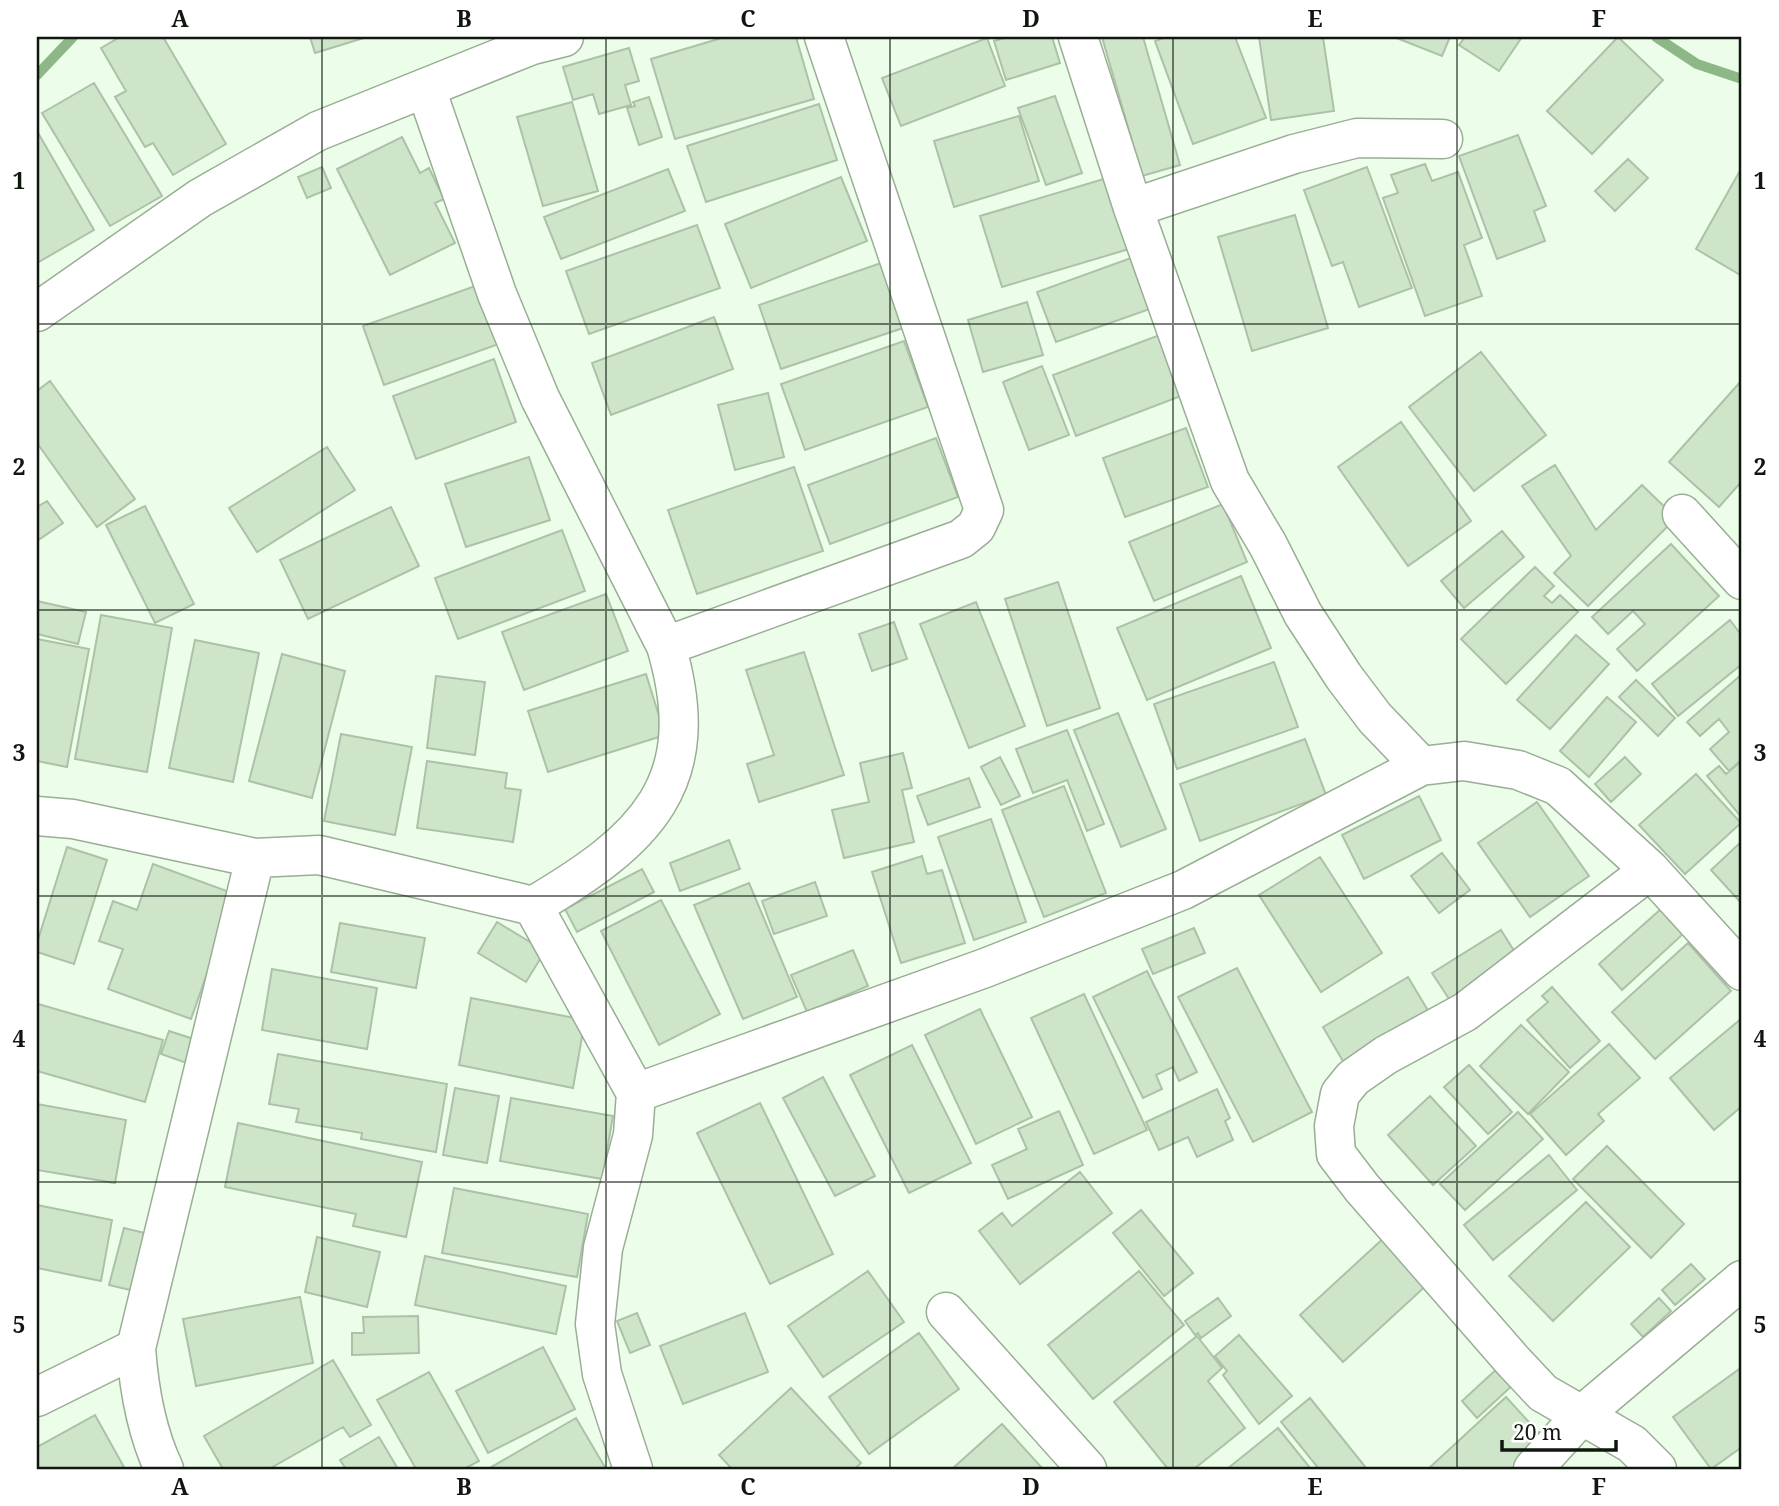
<svg xmlns="http://www.w3.org/2000/svg" width="1779" height="1506" viewBox="0 0 1779 1506" font-family="'Noto Serif',serif">
<style>
.lines{fill:none;stroke-linecap:round;stroke-linejoin:round}
.stream{stroke:#8eb787;stroke-width:10}
.building{fill:#cee5ca;stroke:#acc2a8;stroke-width:2}
.minor-casing{stroke:#99ae95;stroke-width:41}
.minor{stroke:#fff;stroke-width:38}
.grid{fill:none;stroke:#0f170e;stroke-width:2;stroke-opacity:0.55}
.neatline{fill:none;stroke:#0f170e;stroke-width:2.5}
.grid-label{font-size:23px;text-anchor:middle;font-weight:bold;fill:#0f170e}
</style>
<rect width="100%" height="100%" fill="#ecfee9"/>
<g class="lines">
<path class="stream" d="M1656,37L1697,64L1742,79
M37,75L73,37"/>
</g>
<path class="building" d="M120,37H163L226,144L173,175L153,143L145,147L115,97L126,91L101,48Z
M310,37H367L315,53Z
M725,37H796L814,99L675,139L651,59Z
M1008,37H1052L1060,63L1006,80L994,41Z
M1102,37H1143L1180,165L1142,176Z
M1167,37H1235L1266,118L1193,144L1155,41Z
M1259,37H1323L1334,111L1271,120Z
M1394,37H1450L1442,56Z
M1465,37H1522L1499,71L1459,45Z
M1618,37L1663,80L1592,154L1547,111Z
M987,38L1005,86L901,126L882,78Z
M629,48L639,81L625,85L631,105L599,114L593,94L573,100L563,67Z
M94,83L162,196L110,226L42,113Z
M1055,96L1082,173L1046,185L1018,108Z
M649,97L662,137L639,145L627,108L635,106L633,102Z
M572,102L598,191L543,206L517,117Z
M819,104L837,160L706,202L687,146Z
M1019,116L1039,181L954,207L934,141Z
M37,131L94,230L37,263Z
M1518,135L1546,206L1534,211L1545,241L1497,259L1459,156Z
M402,137L420,173L429,168L444,199L435,203L455,243L390,275L337,169Z
M1628,159L1648,178L1615,211L1595,191Z
M1425,164L1432,181L1458,172L1482,238L1464,245L1482,296L1425,316L1383,198L1398,193L1391,175Z
M322,167L331,188L307,198L298,177Z
M1367,167L1412,288L1359,307L1343,262L1332,266L1304,190Z
M1742,167V276L1696,249Z
M668,169L685,211L561,259L544,217Z
M841,177L867,241L751,288L725,224Z
M1107,178L1129,249L1002,287L980,216Z
M1295,215L1328,328L1252,351L1218,237Z
M697,225L720,288L589,334L566,271Z
M1131,258L1150,309L1056,342L1037,292Z
M881,263L903,328L781,369L759,305Z
M478,285L499,344L384,385L363,326Z
M1027,302L1043,355L983,372L968,320Z
M714,317L733,369L611,415L592,363Z
M1165,333L1189,393L1076,436L1053,375Z
M904,341L928,407L805,450L781,384Z
M1481,352L1546,435L1474,491L1409,407Z
M494,359L516,422L416,459L393,396Z
M1042,366L1069,435L1029,450L1003,382Z
M1742,380V481L1719,507L1669,462Z
M50,381L135,499L97,527L37,443V391Z
M768,393L784,457L735,470L718,405Z
M1401,422L1471,521L1408,566L1338,467Z
M1186,428L1208,487L1125,517L1103,458Z
M936,438L958,497L830,544L808,485Z
M327,447L355,490L257,552L229,508Z
M529,457L550,520L466,547L445,484Z
M1555,465L1596,530L1642,485L1676,518L1588,606L1554,573L1571,556L1522,486Z
M794,467L823,551L697,594L668,510Z
M47,501L63,523L37,541V507Z
M1223,504L1247,562L1154,601L1129,542Z
M145,506L194,604L155,623L106,525Z
M391,507L419,566L308,619L280,560Z
M562,530L585,591L458,639L435,578Z
M1502,531L1524,557L1464,608L1441,581Z
M1671,544L1719,596L1637,671L1617,649L1645,624L1633,611L1608,634L1592,617Z
M1535,567L1554,586L1544,596L1552,603L1560,595L1578,612L1506,684L1461,639Z
M1241,576L1271,648L1147,700L1117,628Z
M1058,582L1100,708L1047,726L1005,599Z
M606,594L628,651L524,690L502,632Z
M37,601L86,612L78,644L37,634Z
M976,602L1025,726L969,748L920,624Z
M101,615L172,628L147,772L75,759Z
M1730,620L1742,636V664L1678,716L1652,684Z
M894,622L907,659L872,671L859,634Z
M1576,635L1609,664L1550,729L1517,700Z
M37,639L89,649L67,767L37,761Z
M195,640L259,653L233,782L169,768Z
M804,652L844,775L759,802L747,764L774,755L746,670Z
M282,654L345,671L312,798L249,781Z
M1274,662L1298,727L1177,769L1154,704Z
M646,674L665,735L548,772L528,711Z
M1742,674V759L1729,771L1710,749L1729,732L1719,719L1700,736L1687,722Z
M436,676L485,682L475,755L427,748Z
M1636,680L1675,718L1658,736L1619,697Z
M1607,697L1636,722L1589,777L1560,751Z
M1118,713L1166,829L1121,847L1074,730Z
M1067,730L1104,824L1087,831L1067,780L1033,793L1016,749Z
M341,734L412,747L395,835L324,821Z
M1305,739L1326,795L1200,841L1180,784Z
M903,753L912,788L902,790L914,842L844,858L832,810L869,802L860,763Z
M1000,757L1020,796L1001,805L981,767Z
M1625,757L1641,774L1611,802L1595,784Z
M427,761L507,773L505,788L521,790L513,842L417,828Z
M1739,763L1742,767V818L1707,776L1719,766L1726,774Z
M1696,774L1741,823L1685,874L1639,825Z
M969,778L980,807L928,825L917,796Z
M1064,786L1106,893L1044,917L1002,810Z
M1419,796L1441,840L1364,879L1342,835Z
M1537,802L1589,876L1530,917L1478,843Z
M991,819L1026,922L974,940L938,837Z
M729,840L740,869L680,891L670,863Z
M1742,841V904L1711,870Z
M67,847L107,860L74,964L37,952V943Z
M1442,853L1470,890L1439,913L1411,876Z
M922,856L927,874L942,870L965,943L901,963L872,872Z
M1320,857L1382,953L1321,992L1259,895Z
M153,864L235,894L191,1019L108,989L123,949L99,941L113,901L137,910Z
M642,869L654,892L577,932L565,909Z
M815,882L827,916L774,934L762,901Z
M749,883L797,997L743,1019L694,905Z
M661,900L720,1014L659,1045L601,931Z
M1661,909L1683,934L1622,990L1599,964Z
M497,922L545,951L526,982L478,953Z
M340,923L425,938L416,988L331,972Z
M1194,928L1205,953L1153,974L1142,949Z
M1501,930L1523,965L1455,1008L1432,973Z
M1688,943L1731,991L1655,1059L1612,1012Z
M853,950L868,986L807,1012L791,975Z
M1237,968L1312,1112L1253,1142L1178,997Z
M272,969L377,988L367,1049L262,1030Z
M1147,971L1197,1072L1179,1081L1173,1067L1156,1075L1162,1089L1143,1098L1093,997Z
M1408,977L1430,1014L1344,1063L1323,1027Z
M1552,987L1600,1041L1570,1068L1527,1020L1548,1002L1542,996Z
M1084,994L1147,1130L1094,1154L1031,1018Z
M471,998L585,1020L573,1088L459,1065Z
M38,1004L163,1040L145,1102L37,1071Z
M980,1009L1032,1117L976,1144L925,1035Z
M1742,1018V1106L1714,1130L1670,1078Z
M1521,1025L1569,1072L1528,1114L1480,1066Z
M169,1031L203,1042L195,1066L161,1054Z
M1609,1044L1640,1078L1598,1114L1604,1121L1566,1155L1530,1114Z
M912,1045L971,1163L909,1193L850,1075Z
M278,1054L447,1084L436,1152L361,1139L362,1133L296,1122L299,1109L269,1104Z
M1469,1065L1512,1112L1488,1134L1444,1087Z
M823,1077L875,1176L835,1196L783,1098Z
M455,1088L499,1096L487,1163L443,1155Z
M1217,1089L1230,1118L1225,1121L1233,1140L1197,1157L1188,1137L1159,1150L1146,1122Z
M1430,1096L1476,1146L1433,1185L1388,1135Z
M511,1098L613,1116L602,1179L500,1161Z
M760,1103L833,1254L770,1284L697,1133Z
M37,1104L126,1120L115,1183L37,1170Z
M1059,1111L1083,1165L1008,1199L992,1165L1027,1149L1018,1129Z
M1518,1112L1543,1139L1465,1210L1440,1184Z
M238,1123L422,1162L406,1237L353,1226L356,1214L225,1187Z
M1607,1146L1684,1224L1651,1258L1573,1179Z
M1549,1155L1577,1190L1493,1260L1464,1225Z
M1080,1172L1112,1213L1020,1284L979,1231L1002,1213L1012,1226Z
M454,1188L588,1214L577,1277L442,1253Z
M1586,1202L1630,1247L1553,1321L1509,1276Z
M37,1205L112,1220L101,1281L37,1268Z
M1141,1210L1193,1273L1164,1296L1113,1233Z
M124,1228L153,1235L139,1292L109,1285Z
M1386,1236L1429,1283L1343,1362L1300,1315Z
M317,1237L380,1252L367,1307L305,1292Z
M425,1256L566,1286L556,1334L415,1305Z
M1691,1264L1705,1279L1675,1305L1662,1290Z
M868,1271L904,1322L823,1377L788,1326Z
M1139,1271L1184,1325L1093,1399L1048,1345Z
M300,1297L313,1363L196,1386L183,1319Z
M1218,1298L1231,1316L1201,1338L1198,1333L1195,1335L1185,1321Z
M1659,1298L1671,1311L1643,1337L1631,1324Z
M637,1313L650,1345L630,1353L617,1321Z
M745,1313L768,1372L683,1404L660,1346Z
M418,1316L419,1353L352,1355V1333H364L363,1317Z
M919,1333L959,1389L869,1454L829,1397Z
M1239,1335L1292,1396L1259,1424L1223,1375L1227,1371L1215,1356Z
M1197,1336L1222,1368L1208,1381L1245,1428L1194,1469H1168L1114,1402Z
M543,1347L575,1409L488,1453L456,1391Z
M333,1360L371,1425L350,1437L343,1427L269,1469H223L204,1436Z
M1500,1366L1515,1383L1477,1418L1462,1401Z
M1742,1367V1447L1711,1469L1673,1417Z
M429,1372L479,1461L464,1469H416L377,1400Z
M791,1388L861,1463L855,1469H732L719,1455Z
M1506,1397L1549,1444L1521,1469H1428Z
M1310,1398L1367,1469H1319L1281,1422Z
M95,1415L125,1469H37V1447Z
M576,1418L606,1469H488Z
M1002,1424L1043,1469H952Z
M1278,1428L1311,1469H1227Z
M379,1437L398,1469H346L340,1460Z"/>
<g class="lines">
<defs>
<path id="minor" d="M1078,37L1133,208L1230,481L1268,545L1303,614L1344,677L1375,718L1421,766L1464,761L1518,770L1558,786L1650,870L1742,971
M1133,208L1294,154L1357,138L1443,139
M37,312L200,198L318,131L532,45L564,37
M1682,514L1742,580
M666,646L961,539L976,527L984,510L824,37
M37,816L73,819L255,858L319,855L533,906C645,840 707,784 666,646L540,398L497,294L426,89
M1650,870L1465,1012L1386,1055L1353,1078L1340,1094L1334,1126L1336,1154L1362,1188L1513,1361L1543,1393L1632,1444L1657,1469
M533,906L636,1093L633,1135L603,1248L595,1324L602,1374L633,1469
M636,1093L985,968L1183,890L1421,766
M946,1312L1087,1469
M37,1397L136,1348
M164,1469C146,1431 139,1390 136,1348L255,858
M1533,1469L1582,1415L1742,1280"/>
</defs>
<use href="#minor" class="minor-casing"/>
<use href="#minor" class="minor"/>
</g>
<path class="grid" d="M322,37V1469M606,37V1469M890,37V1469M1173,37V1469M1457,37V1469M37,324H1742M37,610H1742M37,896H1742M37,1182H1742"/>
<rect width="1779" height="1506" fill="none" stroke="#ffffff" stroke-width="77"/>
<path d="M1502 1440v10h114v-10" fill="none" stroke="#0f170e" stroke-width="3.5"/>
<text x="1513" y="1440" font-size="21" fill="#0f170e" stroke="#ffffff" stroke-width="5" paint-order="stroke">20 m</text>
<rect x="38" y="38" width="1702" height="1430" class="neatline"/>
<g class="grid-label">
<text x="180" y="27">A</text>
<text x="464" y="27">B</text>
<text x="748" y="27">C</text>
<text x="1031" y="27">D</text>
<text x="1315" y="27">E</text>
<text x="1599" y="27">F</text>
<text x="19" y="189">1</text>
<text x="1760" y="189">1</text>
<text x="19" y="475">2</text>
<text x="1760" y="475">2</text>
<text x="19" y="761">3</text>
<text x="1760" y="761">3</text>
<text x="19" y="1047">4</text>
<text x="1760" y="1047">4</text>
<text x="19" y="1333">5</text>
<text x="1760" y="1333">5</text>
<text x="180" y="1495">A</text>
<text x="464" y="1495">B</text>
<text x="748" y="1495">C</text>
<text x="1031" y="1495">D</text>
<text x="1315" y="1495">E</text>
<text x="1599" y="1495">F</text>
</g>
</svg>
